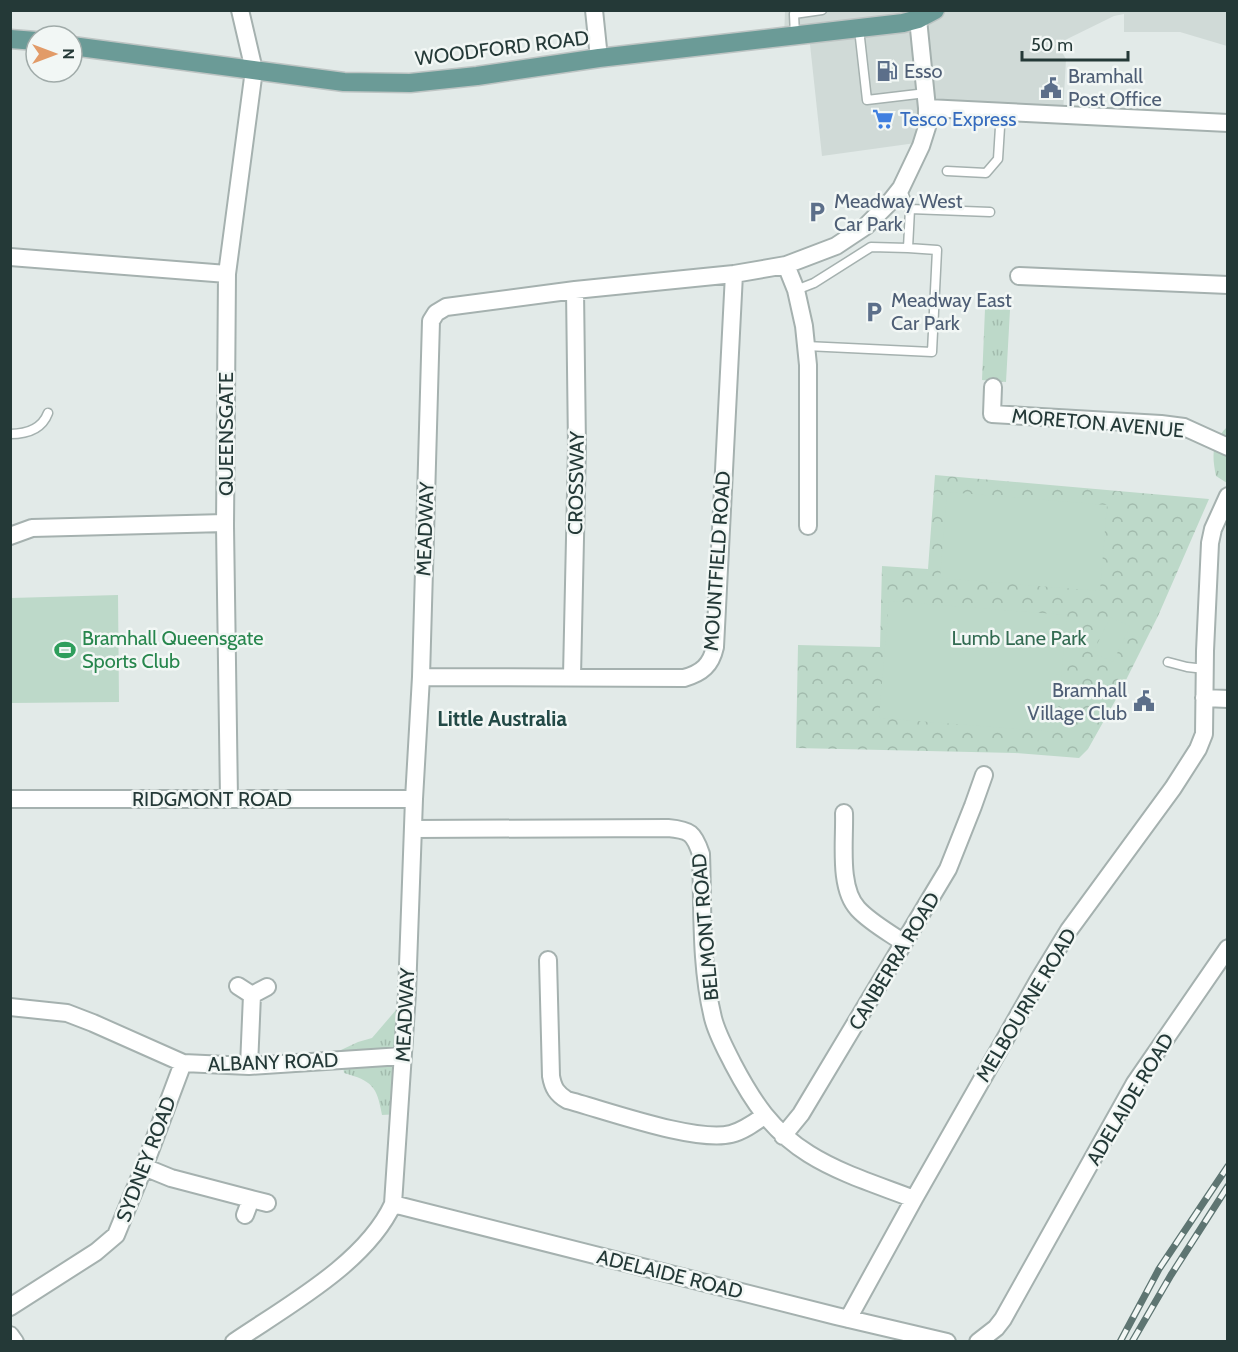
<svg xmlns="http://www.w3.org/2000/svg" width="1238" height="1352" viewBox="0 0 1238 1352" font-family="Cabin,sans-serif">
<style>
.built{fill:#d0dad7}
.grass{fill:url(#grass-tufts)}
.park{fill:url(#park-crowns)}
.pitch{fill:#bdd9c9}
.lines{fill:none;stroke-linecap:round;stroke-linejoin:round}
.lane-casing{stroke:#a5b1af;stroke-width:11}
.street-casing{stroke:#a5b1af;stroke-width:20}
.primary-casing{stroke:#bdc4c3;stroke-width:21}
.lane{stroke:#fff;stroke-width:8}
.street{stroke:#fff;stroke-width:16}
.primary{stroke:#6b9b97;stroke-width:18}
.rail-casing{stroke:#5e7572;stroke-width:7}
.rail{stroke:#f2f7f5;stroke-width:4.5;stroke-dasharray:14;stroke-linecap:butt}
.labels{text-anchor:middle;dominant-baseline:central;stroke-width:5;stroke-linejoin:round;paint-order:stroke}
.street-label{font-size:20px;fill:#243937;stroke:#f2f7f5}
.service-label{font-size:20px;fill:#4e5e75;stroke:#f2f7f5;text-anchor:start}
.shop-label{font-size:20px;fill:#366cbe;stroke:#f2f7f5;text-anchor:start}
.leisure-label{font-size:20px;fill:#27864d;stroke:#f2f7f5;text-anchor:start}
.park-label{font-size:20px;fill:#336b52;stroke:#f2f7f5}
.neighbourhood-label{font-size:21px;font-weight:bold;fill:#224946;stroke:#f2f7f5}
</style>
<defs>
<pattern id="grass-tufts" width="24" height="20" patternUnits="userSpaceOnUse" patternTransform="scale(1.5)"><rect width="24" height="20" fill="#bdd9c9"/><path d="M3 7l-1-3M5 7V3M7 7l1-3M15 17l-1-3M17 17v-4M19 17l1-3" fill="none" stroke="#a2bbad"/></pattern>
<pattern id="park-crowns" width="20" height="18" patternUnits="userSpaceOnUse" patternTransform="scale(1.5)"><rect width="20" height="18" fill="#bdd9c9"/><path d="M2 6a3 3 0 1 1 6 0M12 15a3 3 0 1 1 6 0" fill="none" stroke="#a2bbad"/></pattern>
</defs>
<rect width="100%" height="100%" fill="#e2eae8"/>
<path class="built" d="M785,11H1227V46L1180,32H1124V14L1114,16L1057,44L1066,59L1063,114L928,108L923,142L822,156L809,35L784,38Z"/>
<path class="grass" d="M985,309L1010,310L1006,382L982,380Z
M1227,427V483L1216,476C1212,456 1211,443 1227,427Z
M396,1010L405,1011L399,1114L382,1115C377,1086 372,1081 344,1073L341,1050L358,1042L372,1038Z"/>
<path class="park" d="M935,475L1209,499L1158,616L1119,694L1088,749L1079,758L1015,753L796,748L798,645L880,647L882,566L928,569Z"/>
<path class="pitch" d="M947,492L1107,505L1100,591L940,578Z
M118,595L119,702L11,703V598Z
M889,601L1067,615L1056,732L879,718Z
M1110,617L1130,626L1113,662L1093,653Z"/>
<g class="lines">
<defs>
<path id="lane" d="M859,29L867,100L926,93
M795,36L794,14L822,10
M947,171L986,173L998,159L1001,111
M910,209L990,212
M796,290L814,283L871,247L908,248L910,209L901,188
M806,346L932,352L937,250L908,248
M10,434C27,434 42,429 48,413
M1168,662L1187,667L1205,669"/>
<path id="street" d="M594,10L599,58
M927,108L1228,123
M10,257L227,274
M786,265L796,290L804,326L808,365V526
M1019,276L1228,285
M993,387L992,414L1161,424L1184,427L1228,447
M10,536L32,528L225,523
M572,676L577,447L575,290
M421,677L684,678C702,673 711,665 715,647L734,274
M1204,698L1228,699
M10,799H414
M229,799L225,526L227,274L254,70L240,10
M844,813C845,841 838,888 858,909C871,923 890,933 904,943
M413,829L668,828C690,830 694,833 701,854C703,908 700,965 713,1018C717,1034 726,1050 733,1064C753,1102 772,1131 809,1154C841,1174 878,1185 914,1199
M548,960L551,1076C553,1088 557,1094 567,1100C605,1110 696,1143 731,1134C743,1131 754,1123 764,1116
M238,986L252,995
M10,1007L67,1013L93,1023L183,1063L249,1066L402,1056
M249,1066L252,995L267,987
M783,1136L801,1114L948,869L973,806L984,775
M144,1167L171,1178L251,1199L245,1215
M251,1199L267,1203
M393,1204L836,1316L947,1342
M10,1307L96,1252L116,1235L144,1167L183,1063
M848,1319L914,1199L1038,981L1069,930L1173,788L1198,749L1204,734L1205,651L1210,543L1213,529L1228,496
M10,1335L15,1342
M234,1342C287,1306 366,1263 393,1204L407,993L414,799L421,677L431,321L436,313L446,307L575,290L734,274L786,265L836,246L866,226L890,202L901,188L921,146L927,127V108L918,19
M978,1342L996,1328L1003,1319L1135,1083L1228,948"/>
<path id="primary" d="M10,39L36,41
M72,46L344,82L410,83L477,76L599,58L903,23L918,19L935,10"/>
</defs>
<use href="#lane" class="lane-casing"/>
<use href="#street" class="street-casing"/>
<use href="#primary" class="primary-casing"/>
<use href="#lane" class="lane"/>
<use href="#street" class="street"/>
<use href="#primary" class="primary"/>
<defs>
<path id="rail" d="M1120,1342L1159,1269L1228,1166
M1132,1342L1171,1275L1228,1186"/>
</defs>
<use href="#rail" class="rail-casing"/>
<use href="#rail" class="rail"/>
</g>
<defs>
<symbol id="fuel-bare" viewBox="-9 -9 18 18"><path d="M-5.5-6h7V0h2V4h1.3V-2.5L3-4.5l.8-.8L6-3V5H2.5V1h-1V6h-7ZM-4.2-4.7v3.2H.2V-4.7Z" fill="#5c6f8a" stroke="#f2f7f5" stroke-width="2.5" paint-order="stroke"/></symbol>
<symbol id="civic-bare" viewBox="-9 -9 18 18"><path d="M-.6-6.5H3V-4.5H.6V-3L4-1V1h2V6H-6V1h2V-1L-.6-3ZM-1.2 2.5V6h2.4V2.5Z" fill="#5c6f8a" stroke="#f2f7f5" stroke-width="2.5" paint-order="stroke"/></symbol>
<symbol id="supermarket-bare" viewBox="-9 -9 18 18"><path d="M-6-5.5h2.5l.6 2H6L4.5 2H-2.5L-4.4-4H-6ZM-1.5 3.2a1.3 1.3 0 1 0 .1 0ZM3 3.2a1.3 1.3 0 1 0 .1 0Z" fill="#3f7fe0" stroke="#f2f7f5" stroke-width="2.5" paint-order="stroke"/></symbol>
<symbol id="parking-bare" viewBox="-9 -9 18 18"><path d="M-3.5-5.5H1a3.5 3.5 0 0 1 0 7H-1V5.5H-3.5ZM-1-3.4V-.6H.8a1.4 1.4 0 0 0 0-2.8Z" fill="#5c6f8a" stroke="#f2f7f5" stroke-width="2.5" paint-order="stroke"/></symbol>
<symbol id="stadium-bare" viewBox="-9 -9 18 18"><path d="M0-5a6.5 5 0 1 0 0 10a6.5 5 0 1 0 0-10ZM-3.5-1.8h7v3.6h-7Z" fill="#2e9e5b" stroke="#f2f7f5" stroke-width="2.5" paint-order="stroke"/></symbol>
</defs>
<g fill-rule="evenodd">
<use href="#fuel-bare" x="872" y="56" width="30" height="30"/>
<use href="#civic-bare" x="1036" y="73" width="30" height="30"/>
<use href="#supermarket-bare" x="868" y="104" width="30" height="30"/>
<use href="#parking-bare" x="802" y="197" width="30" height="30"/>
<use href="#parking-bare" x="859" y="297" width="30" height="30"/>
<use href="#stadium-bare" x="50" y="635" width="30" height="30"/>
<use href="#civic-bare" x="1129" y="686" width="30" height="30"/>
</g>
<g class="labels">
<g class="street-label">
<text transform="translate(502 48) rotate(-7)">WOODFORD ROAD</text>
<text transform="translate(1098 423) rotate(5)">MORETON AVENUE</text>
<text transform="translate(226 434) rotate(-90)">QUEENSGATE</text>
<text transform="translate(576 483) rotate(-89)">CROSSWAY</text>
<text transform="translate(425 529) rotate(-88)">MEADWAY</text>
<text transform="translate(717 561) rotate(-86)">MOUNTFIELD ROAD</text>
<text x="212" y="799">RIDGMONT ROAD</text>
<text transform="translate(705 927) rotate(-95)">BELMONT ROAD</text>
<text transform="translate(894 961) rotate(-59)">CANBERRA ROAD</text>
<text transform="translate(1026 1005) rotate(-59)">MELBOURNE ROAD</text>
<text transform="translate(405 1015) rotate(-87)">MEADWAY</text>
<text transform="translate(273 1062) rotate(-2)">ALBANY ROAD</text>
<text transform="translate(1130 1099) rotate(-59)">ADELAIDE ROAD</text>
<text transform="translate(146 1159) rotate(-69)">SYDNEY ROAD</text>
<text transform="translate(670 1274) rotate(14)">ADELAIDE ROAD</text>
</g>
<g class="service-label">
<text x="904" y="71">Esso</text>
<text x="1068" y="76">Bramhall<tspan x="1068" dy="23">Post Office</tspan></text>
<text x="834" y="201">Meadway West<tspan x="834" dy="23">Car Park</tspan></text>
<text x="891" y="300">Meadway East<tspan x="891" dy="23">Car Park</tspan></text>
<text x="1127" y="690" text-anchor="end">Bramhall<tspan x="1127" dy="23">Village Club</tspan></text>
</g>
<g class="shop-label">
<text x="900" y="119">Tesco Express</text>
</g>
<g class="leisure-label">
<text x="82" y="638">Bramhall Queensgate<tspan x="82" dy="23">Sports Club</tspan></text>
</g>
<g class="park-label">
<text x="1019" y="638">Lumb Lane Park</text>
</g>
<g class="neighbourhood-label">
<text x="502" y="718">Little Australia</text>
</g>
</g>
<rect width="1238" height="1352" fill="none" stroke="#243937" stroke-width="24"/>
<g transform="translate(54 54) rotate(90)"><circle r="28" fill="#f2f7f5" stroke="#a0aba9" stroke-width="1.5"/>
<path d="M0-4.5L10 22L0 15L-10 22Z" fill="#e29b68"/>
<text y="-9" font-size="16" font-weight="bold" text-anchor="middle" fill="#243937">N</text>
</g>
<path d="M1022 51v9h106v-9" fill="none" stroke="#243937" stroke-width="3"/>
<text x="1031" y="51" font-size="18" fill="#243937" stroke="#f2f7f5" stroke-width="4.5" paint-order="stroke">50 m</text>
</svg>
